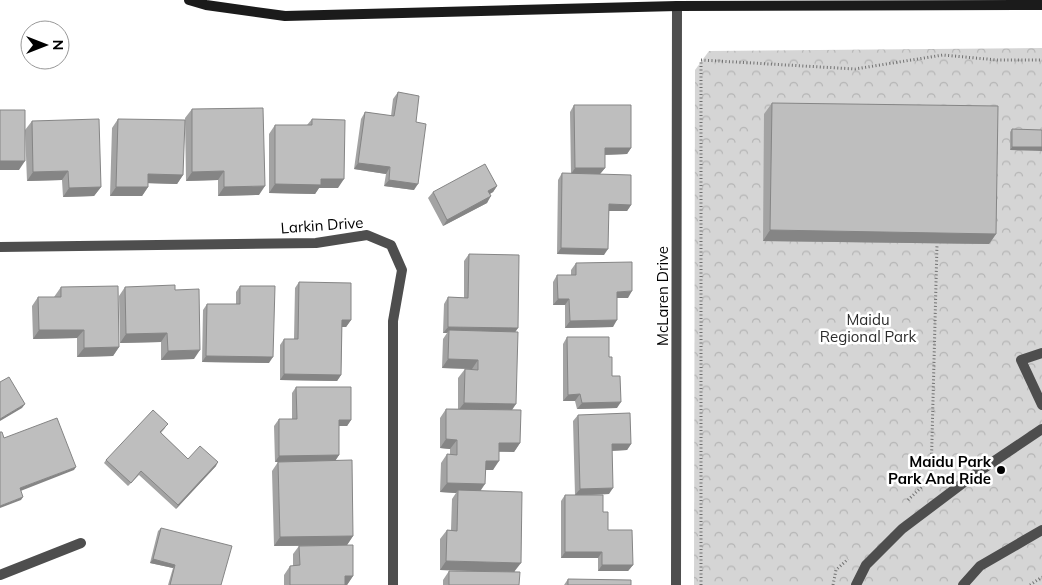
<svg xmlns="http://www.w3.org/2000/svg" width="1042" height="585" viewBox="0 0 1042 585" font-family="Mulish,sans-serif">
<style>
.park{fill:url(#park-crowns)}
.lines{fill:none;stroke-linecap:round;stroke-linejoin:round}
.path{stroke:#707070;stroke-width:3;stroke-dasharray:1 2.5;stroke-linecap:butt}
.service{stroke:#4e4e4e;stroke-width:10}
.minor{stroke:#4e4e4e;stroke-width:10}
.tertiary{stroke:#4e4e4e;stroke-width:10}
.secondary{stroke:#1b1b1b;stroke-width:10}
.wall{fill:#a3a3a3}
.shaded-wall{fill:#858585}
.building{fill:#bebebe;stroke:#858585}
.poi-dot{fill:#000;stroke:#fff;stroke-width:2}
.labels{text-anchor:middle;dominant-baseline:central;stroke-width:5;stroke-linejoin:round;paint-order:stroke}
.street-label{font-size:15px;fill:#000;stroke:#fff}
.park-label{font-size:15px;fill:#2c2c2c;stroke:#fff}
.poi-label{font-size:15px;font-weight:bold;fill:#000;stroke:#fff;text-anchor:end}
</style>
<defs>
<pattern id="park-crowns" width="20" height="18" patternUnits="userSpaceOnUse" patternTransform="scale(1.25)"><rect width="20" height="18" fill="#d5d5d5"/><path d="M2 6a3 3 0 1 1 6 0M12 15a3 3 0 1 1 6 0" fill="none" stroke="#b5b5b5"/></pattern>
</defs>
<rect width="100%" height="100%" fill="#fff"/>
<path class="park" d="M1042,48V585H694L695,70L709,51Z"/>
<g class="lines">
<path class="path" d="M908,500L931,478L937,244
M701,585V60L855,69L943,55L997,60H1042
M833,585L836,570L848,559
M1030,585L1042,577"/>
<path class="service" d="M1042,353L1021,360L1042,405
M856,585L866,565L902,529L975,474L1042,429
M963,585L980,566L1042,530"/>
<path class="minor" d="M0,247L316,243L367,235L391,245L402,270L393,321V585
M0,575L81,543"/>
<path class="tertiary" d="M676,585L677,6"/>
<path class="secondary" d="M189,0L206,5L285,16L677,6L1042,5"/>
</g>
<path class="wall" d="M398,92L416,122L414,190L384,186L386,174L354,169L361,119L365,112L391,116L393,99Z
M772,103L996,234L989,244L763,241L764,114Z
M574,105L631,148L627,154L605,155V168L600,174L631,205L627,211H609L604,255L557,254L558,180L562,173L571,174L570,112Z
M192,109L259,195L218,196V180L186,181L185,118Z
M118,119L183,175L177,184L148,183V187L142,196H110L112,128Z
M312,119L338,188H319L315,194L269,193V134L275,125H307Z
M32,121L101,187L94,196L63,197L62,180L27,181L25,130Z
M1012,129L1042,130L1010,150V132Z
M497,186L493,192L490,194L487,203L443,226L428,198L433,192Z
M469,254L515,332L512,410L520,443L514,452H499L493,470H485L480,491L515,572L519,585H443V580L449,571L503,572L440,570V539L447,530H451L452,499L456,493L440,492L441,463L447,454H450V449L440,448V418L446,409H458V378L465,369L472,370V369L442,368L443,339L447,333H443L444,304L448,297L464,298V261Z
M576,263L628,298H617L613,327L565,328V305H553V282L557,275H571V270Z
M299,282L351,320L346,327H342L341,375L337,381L280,380V345L284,339H294L295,288Z
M240,286L269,363L202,362L203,310L207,304H236V292Z
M61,287L119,347L113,356L77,357V338L33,339L32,306L38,297H54Z
M125,287L175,290L194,359L161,360V342L120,343L119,296Z
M567,337L609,357L617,408L577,409L575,401H563V344Z
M296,387L351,420L347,426H339V455L335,461L353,536L347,545L353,576L347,585H284V575L290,566H293V554L299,546H274L272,471L278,462H275L274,426L279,419H292V393Z
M578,415L631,444L627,450L612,451L609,494L592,495L603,512L608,530L633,565L628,571H598V558H561V501L565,495H575L573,421Z
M166,427L161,433L188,459L216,466L176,509L139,475L128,486L104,463L106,460Z
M161,528L221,585H168L173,568L150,563L158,531Z
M568,579L631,585H564Z"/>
<path class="shaded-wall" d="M1012,147H1042V151L1010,150Z
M605,148H631L627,154L600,155Z
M0,161H25L19,170H0Z
M358,163L390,167L386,174L354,169Z
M575,168H605L600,174H571Z
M68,171L62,180L27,181L33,172Z
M224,171L218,180L186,181L192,172Z
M148,174L183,175L177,184L142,183Z
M321,179H344L338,188H319L315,194L269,193L275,184Z
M389,180L418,184L414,190L384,186Z
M265,186L259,195L218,196L224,187Z
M497,186L493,192L484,197L488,191Z
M101,187L94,196L63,197L69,188Z
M116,187H148L142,196H110Z
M491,196L487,203L443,226L447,220Z
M609,204L631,205L627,211H605Z
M770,230L996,234L989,244L763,241Z
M561,248L608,249L604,255L557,254Z
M632,291L628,298H612L617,292Z
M558,299H569L565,305H553Z
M342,320H351L346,327H338Z
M617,320L613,327L565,328L570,321Z
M448,327L518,328L514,334L449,330L447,333H443Z
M39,330H84L77,338L33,339Z
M167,333L161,342L120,343L126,334Z
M119,347L113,356L77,357L84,348Z
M200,350L194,359L161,360L168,351Z
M206,356L273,357L269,363L202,362Z
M448,359L478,360L472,369L442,368Z
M284,374L341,375L337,381L280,380Z
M580,394L575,401H563L568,395Z
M621,402L617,408L577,409L582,403Z
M464,403L516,404L510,413L457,412Z
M25,404L22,408L0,421V419Z
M339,420H351L347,426H334Z
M446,439L457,440L450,449L440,448Z
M499,443H520L514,452L493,451Z
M612,444H631L627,450L607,451Z
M339,455L335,461L275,462L279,456Z
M486,461H499L493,470H479Z
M218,462L216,466L176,509L178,505Z
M76,467L74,470L18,492L20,488Z
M447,483L485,484L479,493L458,490L456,493L440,492Z
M613,488L609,494L575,495L580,489Z
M23,497L21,500L0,508V506Z
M353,536L347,545L274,546L280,537Z
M565,552H602L598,558H561Z
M153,559L175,565L173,568L150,563Z
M446,561L521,563L514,572L440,570Z
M602,565H633L628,571H598Z
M345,576H353L347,585H339Z"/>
<path class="building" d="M398,92L419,96L416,122L426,124L418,184L389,180L390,167L358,163L365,112L394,116Z
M772,103L998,106L996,234L770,230Z
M574,105H631V148H605V168H575Z
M263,108L265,186L224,187V171L192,172V109Z
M0,110H25V161H0Z
M99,119L101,187L69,188L68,171L33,172L32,121Z
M118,119L185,120L183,175L148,174V187H116Z
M312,119L345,120L344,179H321V185L275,184V125H312Z
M1012,129L1042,130V147H1012Z
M485,164L497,186L488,191L491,196L447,220L433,192Z
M562,173L631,175V205L609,204L608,249L561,248Z
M469,254L519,255L518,328L448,327V297L468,298Z
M632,262V291L617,292V320L570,321L569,299H558L557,275H576V263Z
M299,282L351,283V320H342L341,375L284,374V339H298Z
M175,285V290L199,289L200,350L168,351L167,333L126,334L125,287Z
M118,286L119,347L84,348V330H39L38,297H61V287Z
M240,286H275L273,357L206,356L207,304H240Z
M449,330L518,332L516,404L464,403L465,369L478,370V360L448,359Z
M567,337H609V357H612V376H620L621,402L582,403L580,394L568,395Z
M9,377L25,404L0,419V382Z
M296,387H351V420H339V455L279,456V419H297Z
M446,409L521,410L520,443H499V461H486L485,484L447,483V454L457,455V440L446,439Z
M153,410L168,424L160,432L188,459L200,446L218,462L178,505L141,471L131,483L106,460Z
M630,413L631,444H612L613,488L580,489L578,415Z
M57,418L76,467L20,488L23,497L0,506V432H2L4,438Z
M352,460L353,536L280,537L278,462Z
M458,490L522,492L521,563L446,561L447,530L457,531Z
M565,495H603V512H608V530H632L633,565H602V552H565Z
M161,528L232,546L221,585H170L175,565L153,559Z
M353,545V576H345V585H290V566L300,565L299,546Z
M449,571L520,572L519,585H449Z
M568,579L631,580V585H568Z"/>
<circle class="poi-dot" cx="1001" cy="470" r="5"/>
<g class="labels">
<g class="street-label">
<text transform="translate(322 225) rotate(-4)">Larkin Drive</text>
<text transform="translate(662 296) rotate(-90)">McLaren Drive</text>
</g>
<g class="park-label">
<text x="868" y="319">Maidu<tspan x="868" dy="17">Regional Park</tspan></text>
</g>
<g class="poi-label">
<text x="991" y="461">Maidu Park<tspan x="991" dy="17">Park And Ride</tspan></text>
</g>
</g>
<g transform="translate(45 45) rotate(90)"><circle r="24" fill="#ffffff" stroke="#999999"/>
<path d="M0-4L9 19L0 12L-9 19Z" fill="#000000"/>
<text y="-8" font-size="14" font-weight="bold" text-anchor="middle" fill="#000000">N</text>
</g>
</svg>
